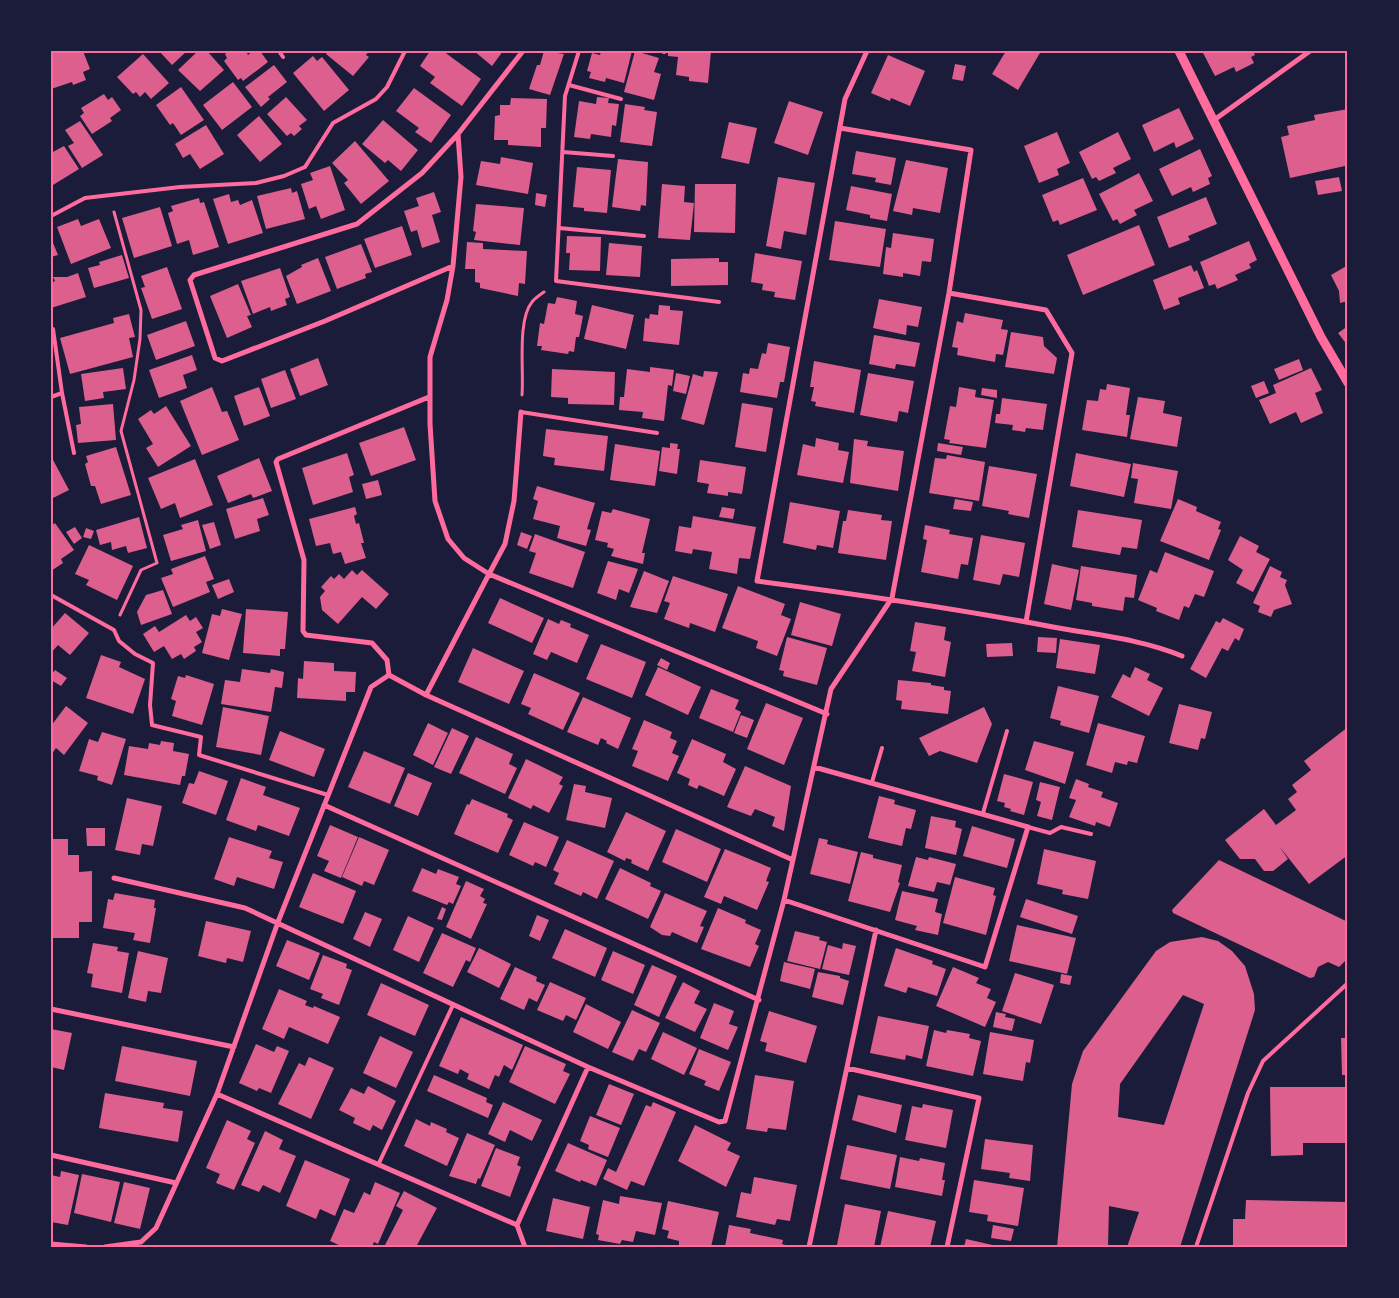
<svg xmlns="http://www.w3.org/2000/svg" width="1399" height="1298" viewBox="0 0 1399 1298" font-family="'Source Sans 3',sans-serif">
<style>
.building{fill:#dd5f8e;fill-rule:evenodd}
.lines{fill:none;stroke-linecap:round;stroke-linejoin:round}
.path{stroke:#ff6b9d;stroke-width:3}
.service{stroke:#ff6b9d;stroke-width:4}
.minor{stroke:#ff6b9d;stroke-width:5}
.tertiary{stroke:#ff6b9d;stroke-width:9}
.neatline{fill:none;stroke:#ff6b9d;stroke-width:2}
</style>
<rect width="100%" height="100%" fill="#1b1b3a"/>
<path class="building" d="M51,51H83L90,69L83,72L86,80L73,85L72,82L51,89Z
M159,51H187L172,65Z
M198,51H207L224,70L200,91L178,70Z
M229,51H246L248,55L253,51H260L268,62L243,81L241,78L238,80L224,61L227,58L225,54Z
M328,51H369L366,55L369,57L353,76L326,54Z
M430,51H443L481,79L462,106L430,83L435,77L420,66Z
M474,51H503L492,66Z
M544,51L564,54L550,95L529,89L537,65H540Z
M601,51H632L624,83L606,78L605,82L589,78L591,72L587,71L592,53L600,55Z
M635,51L659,58L654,72L661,74L654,100L624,92Z
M668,51H711L708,83L689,81V77L676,75L678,57L668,56Z
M1006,51H1037L1040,53L1018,90L992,74Z
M1202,51H1253L1255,55L1251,57L1254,63L1236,72L1234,67L1215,76Z
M143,54L169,83L151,99L145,92L140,97L136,92L133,94L117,77Z
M888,55L925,71L910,106L891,98L890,101L871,93Z
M313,56L317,61L322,57L349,90L324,111L293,73Z
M955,64L966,66L963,81L952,79Z
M274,65L287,82L268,97L270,99L261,107L245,87Z
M233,82L252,107L222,130L203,105Z
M181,87L204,120L181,135L173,123L170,125L156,105Z
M414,88L451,115L431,143L415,132L419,128L396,111Z
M104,94L108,100L112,97L121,110L110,118L112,121L92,134L80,116L84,113L81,108Z
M286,97L307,120L299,126L302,129L294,136L291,133L287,136L267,114Z
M597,97L609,98L608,103L619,104L616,126L612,125L611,137L591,134L590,139L574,137L579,101L596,104Z
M511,98L547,99L546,128H541V147L508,145V140H494L495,116L500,115V105H510Z
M789,101L823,112L808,155L774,143Z
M625,104L645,107L644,110L657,112L652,146L620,142Z
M1179,108L1194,139L1176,148L1174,142L1154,152L1142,125Z
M1348,109V176L1345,166L1290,178L1281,137L1289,135L1287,126L1315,120L1314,115Z
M259,116L282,144L260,162L237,135Z
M383,120L418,150L401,171L388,160L385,163L362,144Z
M80,121L103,155L82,168L68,146L74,143L65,130Z
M729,122L757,128L749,164L721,158Z
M206,125L224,154L200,169L190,154L183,158L175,144Z
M1057,132L1070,163L1057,169L1059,175L1039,183L1024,146Z
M1118,132L1131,159L1113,168L1116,173L1099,181L1096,177L1092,179L1079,152Z
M355,141L389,181L361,204L344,183L348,180L332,163Z
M64,146L79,169L53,185L51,153Z
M1200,149L1212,176L1208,178L1210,184L1193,192L1191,187L1172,196L1159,169Z
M856,151L896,158L891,185L875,182L876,178L852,174Z
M501,157L533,163L528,194L476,185L481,161L500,164Z
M618,159L648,162L646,206L641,205L640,211L612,207Z
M906,160L948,168L940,213L913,208L912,215L893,211Z
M330,166L345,210L321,219L316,206L309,209L301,184L313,180L310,173Z
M577,167L611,170L607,213L584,211V208L573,207Z
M1139,173L1153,201L1134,210L1137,215L1120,224L1117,219L1113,221L1099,194Z
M778,177L815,183L806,235L784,231L781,249L766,246Z
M1339,177L1342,191L1318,195L1315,181Z
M1083,178L1097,210L1060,225L1058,220L1053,222L1042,195Z
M662,184L685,186L684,202L694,203L690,240L658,238Z
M695,184H736L735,233L694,232Z
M851,186L892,194L887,221L870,218V215L846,210Z
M291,188L292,193L297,191L305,219L266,229L257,196Z
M434,192L441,212L432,215L440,242L422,248L417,230L411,232L404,211L419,206L416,198Z
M536,193L547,195L545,207L535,205Z
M229,194L231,202L238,200L240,205L252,200L263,233L228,244L213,199Z
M1206,197L1217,224L1188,236L1190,240L1169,248L1157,217Z
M199,198L200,203L204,202L219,247L193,255L189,240L177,244L168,213L173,211L171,206Z
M476,204L524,208L520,245L474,240L476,232L473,231Z
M160,207L172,246L134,258L122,218Z
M78,219L81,226L99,219L111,248L71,264L57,227Z
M835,221L886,229L880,267L829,260Z
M1139,225L1155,265L1083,295L1067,255Z
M402,226L412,255L375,268L364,239Z
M893,233L934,239L931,262L922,261L920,276L903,273V277L883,274L886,247L891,248Z
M567,236L601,237L600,271L569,270L570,253H566Z
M51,238L58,255L51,257Z
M1249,241L1257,260L1249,264L1251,268L1235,275L1238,280L1217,289L1215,284L1209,286L1200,262Z
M467,242L483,243V249L527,251L525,284L519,283L518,296L480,288V283L475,282V269H465Z
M609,243L642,246L640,277L606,275Z
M361,244L372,272L365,274L366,278L337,289L325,257Z
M755,253L802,261L795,300L774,297L775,292L762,290L763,284L751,282Z
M122,255L129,278L94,288L88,268L100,265L99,262Z
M318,258L331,291L297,304L286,276L302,267L301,265Z
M719,258V262H728V285L671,286V259Z
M1191,265L1194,272L1197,270L1204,288L1178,298L1180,304L1164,310L1153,280Z
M1348,265V301L1340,303L1339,291L1331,275Z
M167,267L182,309L152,319L141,288L145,287L141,276Z
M280,268L290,297L285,299L287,305L271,311L270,307L253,314L241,281Z
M78,273L86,297L51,308V283L55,281L53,277H67Z
M238,284L251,315L247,316L252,327L227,338L210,296Z
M557,297L577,301L575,314L583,316L579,337H576L574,352L569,351L568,354L541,350L542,346H537L540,323L544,324L548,303L555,304Z
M879,299L922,307L918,327L907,325L906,335L873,328Z
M592,305L634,315L626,349L584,339Z
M659,305L670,306V310L683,311L679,345L643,341L645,318L649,319L650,314L658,315Z
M965,313L1003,320L1001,329L1008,330L1003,355L996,354L995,362L957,355L958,348L952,347L957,321L963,323Z
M129,314L135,337L129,338L133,357L70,374L60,338L114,323L113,318Z
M186,321L195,346L156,360L147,335Z
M1348,326V346L1338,333Z
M1011,332L1043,337L1044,346L1057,358L1054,374L1005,367Z
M874,335L920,343L915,367L896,364L895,369L869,364Z
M768,343L790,347L784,382H780L777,398L740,392L743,373L749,374L750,368L758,369L762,353L766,354Z
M192,355L197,370L183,375L187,388L159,398L149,370Z
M318,358L328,385L300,396L290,369Z
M1299,359L1303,370L1279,380L1274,369Z
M814,361L861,370L854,413L815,406L816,402L811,401L814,387H810Z
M650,367L674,370L672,386L668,385L664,421L642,418L643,412L619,410L620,397H624L627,369L650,372Z
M123,368L126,389L103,392L104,398L85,401L81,374Z
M1311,368L1322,390L1315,393L1323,413L1301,423L1296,412L1270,424L1259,400L1276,393L1273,385Z
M552,369L615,372L614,405L568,404V398L551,397Z
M285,370L296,399L271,408L261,379Z
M704,371L718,372L704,425L681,419L693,374L703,377Z
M676,373L690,376L686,394L673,391Z
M868,373L914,381L908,413L899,411L897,422L860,415Z
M1264,381L1269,393L1256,398L1251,386Z
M1107,384L1130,388L1126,415H1130L1127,437L1082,430L1087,400L1098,401L1100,389L1106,390Z
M212,387L222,412L227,411L239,440L202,455L180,401Z
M259,387L270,416L244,426L234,396Z
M959,387L976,390L975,397L994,400L986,448L949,443L950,440L944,439L950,406L956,407Z
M982,388L997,390V398L981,395Z
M1138,397L1165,401L1163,413L1182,417L1177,447L1130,439Z
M1002,398L1047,404L1043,430L1026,428L1025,432L1012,430L1013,425L995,423L996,414H1000Z
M742,403L773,408L766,452L735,447Z
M113,404L116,440L78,443L76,425L81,424L79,407Z
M166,406L191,446L158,467L146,448L153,444L138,419L151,410L154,414Z
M404,427L416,460L371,476L359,443Z
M546,429L608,436L604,471L554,465L555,458L543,456Z
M816,438L839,443L838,450L849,452L843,483L797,475L803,444L815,447Z
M854,439L868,441L867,446L904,451L898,491L850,483Z
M670,443L678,444L677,449H680L677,474L659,471L662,447L670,448Z
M938,443L963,447L961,455L937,451Z
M615,444L660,451L655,486L610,480Z
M116,447L131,495L101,504L95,486H91L85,464L88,462L86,456Z
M347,453L354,475L349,477L353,492L313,505L302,468Z
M1076,453L1131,464L1124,497L1070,486Z
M947,455L985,462L979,501L929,493L935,458L946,459Z
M51,456L69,490L51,499Z
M259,458L272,491L253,498L251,494L228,503L217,476Z
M195,459L213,505L180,518L175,503L161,509L148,478Z
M700,460L746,467L742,494L728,492V496L707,493L709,484L697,482Z
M1133,463L1178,471L1171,509L1134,503L1138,479L1131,478Z
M989,466L1037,474L1029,518L1008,514L1009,511L982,506Z
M378,480L382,495L366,499L362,484Z
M537,486L595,503L587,529L591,530L586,546L557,538L560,526L533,519L538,501L533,499Z
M263,498L269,515L257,519L260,531L235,539L226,509Z
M955,499L973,502L971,511L953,509Z
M1178,499L1197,507L1196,511L1221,522L1218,529L1221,530L1209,560L1160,541Z
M790,502L840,511L833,548L817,545L816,550L783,543Z
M355,507L357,514L354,516L356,524L359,523L364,543H361L366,558L345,564L341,552L333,554L330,543L316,546L309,519Z
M722,507L735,509L733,519L719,517Z
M613,509L650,519L642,553H645L643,564L611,556L614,549L607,547L608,543L595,540L602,511L611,513Z
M848,510L882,515L881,520L892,521L886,560L838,553L843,521H846Z
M1078,510L1142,520L1137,549L1122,547L1120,555L1072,547Z
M693,516L756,527L750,559L739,558L737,574L709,569L712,552L693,549L692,554L675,551L679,526L691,528Z
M139,517L147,548L128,553L126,546L112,550L111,542L100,545L96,530Z
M198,520L206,551L171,561L163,535L183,529L181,525Z
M214,522L221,545L210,549L202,525Z
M55,523L74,550L61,559L63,563L51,571V526Z
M925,525L950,530L949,534L973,538L968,565L961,564L958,579L921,572L927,540L923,539Z
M75,527L82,538L74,544L66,532Z
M86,528L94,531L91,539L83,537Z
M521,532L532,536L527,549L517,545Z
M535,534L585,552L573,588L529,573L536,553L529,551Z
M981,535L1025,543L1019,577L1003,574L1000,585L973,580Z
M1240,536L1259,546L1256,552L1270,559L1253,592L1236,583L1243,570L1228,560Z
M89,545L133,566L117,600L86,585L89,580L75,574Z
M1165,552L1214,571L1204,597L1195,594L1189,608L1184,606L1179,620L1156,611L1157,608L1138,600L1150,570L1157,573Z
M205,556L214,579L206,582L210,592L173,607L161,578L173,574L171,569Z
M608,561L638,569L629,593L619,589L616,600L597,593Z
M1052,564L1079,570L1071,610L1044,604Z
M1081,566L1137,575L1134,598L1125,597L1123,611L1092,606V603L1076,600Z
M1270,566L1282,572L1280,577L1287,580L1285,585L1292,604L1274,610L1271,617L1258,612L1260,606L1253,603Z
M352,570L357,575L362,570L389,594L376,609L362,597L338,624L322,610L320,597L325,591L321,587L331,576L334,579L339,574L344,579Z
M644,571L669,581L657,613L630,607Z
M673,576L728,594L715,632L690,623L689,628L664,619L670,603L664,601Z
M229,579L234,592L218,599L212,585Z
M738,586L785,604L781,615L791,619L777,656L756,648L758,641L722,628Z
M163,590L172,614L141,625L137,612L146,595Z
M500,598L544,618L532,643L488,623Z
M800,602L841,614L832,646L791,635Z
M222,609L242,614L229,660L202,653L212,614L220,616Z
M246,609L288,612L285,649H280V656L243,653Z
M65,613L89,633L70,655L58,645L51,653V629Z
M186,615L190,621L196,617L203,628L196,632L202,642L194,647L196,651L184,659L181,654L172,659L164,646L154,652L143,634L155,626L159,632Z
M1223,618L1244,629L1239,641L1235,638L1228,651L1222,648L1206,678L1190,669L1216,621L1220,623Z
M548,619L559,624L561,620L571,624L570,627L589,635L577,663L551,652L547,660L533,654Z
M915,622L946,627L944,640L951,642L945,677L912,671L916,652L910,651Z
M787,637L827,648L817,685L783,676L784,671L779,670Z
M1038,637L1057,638L1056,653L1037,652Z
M1060,639L1100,645L1095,674L1056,668Z
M1012,643L1013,656L987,657L986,644Z
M601,644L646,662L632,698L586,679Z
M473,648L524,671L509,704L458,682Z
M101,655L121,662L119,667L145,679L133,714L86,698Z
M661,658L670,663L667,670L657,665Z
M304,661L334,663V671L356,672L355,692H346V701L297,698L298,678L303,679Z
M658,667L701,687L688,715L645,695Z
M1135,667L1150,674L1147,680L1163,688L1149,716L1111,697L1123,674L1130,678Z
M242,669L270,673L271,669L284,672L282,688L275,687L271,712L221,704L225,680L240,682Z
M55,670L67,678L61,686L51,680V675Z
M534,673L580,693L563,730L528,714L531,708L521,704Z
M186,675L214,684L202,725L172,716L176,701L171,699L178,676L185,678Z
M898,680L931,683V685L944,687V690L951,691L948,714L901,709L902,701L896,700Z
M1058,686L1099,696L1089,733L1060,725L1061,721L1050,718Z
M711,689L739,700L735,709L741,712L733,732L699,718Z
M583,697L631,718L618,749L606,743L607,741L601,738L598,745L567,732Z
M766,703L803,718L784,765L747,749Z
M1179,704L1212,712L1205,739L1201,738L1198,750L1169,743Z
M66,706L88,723L64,755L56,748L51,755V726Z
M223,707L269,716L261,755L216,747Z
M984,707L992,724L977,763L940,751L929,756L919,738Z
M741,715L754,720L747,738L734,733Z
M644,720L672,732L670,738L677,741L672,753L679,756L668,781L632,766L638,751L632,749Z
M428,723L448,733L433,765L413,755Z
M1098,723L1145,736L1137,763L1128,761L1127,765L1115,762L1112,773L1086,765Z
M1348,727V855L1309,884L1279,846L1288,859L1273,871H1264L1255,859H1240L1225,840L1264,809L1276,825L1296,810L1288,799L1297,792L1292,785L1311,770L1304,761Z
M452,728L469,736L451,774L434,767Z
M280,731L325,749L314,777L269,760Z
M102,732L126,739L112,785L97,780L98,776L79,771L89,739L98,742Z
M476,737L513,754L509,764L517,768L505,794L459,773Z
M692,739L726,754L723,762L736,769L724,796L699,785L697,789L688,785L690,779L677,773Z
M161,741L174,743L173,751L189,754L185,776H182L180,785L124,775L129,746L148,749L149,743L160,745Z
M1034,741L1074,752L1065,784L1025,770Z
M364,751L405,768L390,804L348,787Z
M526,759L563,777L559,784L563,786L549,813L533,805L531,809L508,798Z
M745,766L791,786L784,831L772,826L775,817L755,809L751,816L727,807Z
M199,771L228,781L216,815L182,803L189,783L194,784Z
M408,773L432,783L418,816L394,806Z
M1004,774L1033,782L1024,815L1010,811L1011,809L1004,807L1005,803L997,801Z
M241,778L266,787L263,795L300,808L289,836L258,825L256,831L226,820Z
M1076,779L1089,784L1088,787L1103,792L1101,797L1118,803L1110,827L1096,822L1095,826L1069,817L1076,800L1069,798Z
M1040,782L1060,787L1052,820L1037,816L1041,802L1036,800Z
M574,784L586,786L585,792L612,798L605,828L566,820Z
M879,796L895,800L894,804L916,810L911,829L906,828L902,846L868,838Z
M127,798L162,806L153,846L142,844L140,855L115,850Z
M472,799L508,814L507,817L513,820L498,853L454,834L467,804L469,805Z
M626,812L666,831L648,871L631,863L632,860L626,858L625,861L607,852Z
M931,816L956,821L955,827L962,829L956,855L925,848Z
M524,822L559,837L546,867L535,862L533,866L509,855Z
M330,825L358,837L341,878L324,871L329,861L317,856Z
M972,826L1015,839L1007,868L963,856Z
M86,828H105V846H87Z
M676,829L721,849L707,882L662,862Z
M229,837L272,851L269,858L283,862L274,889L237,877L234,886L214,879Z
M359,837L389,850L374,885L364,881L362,886L342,877Z
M819,838L828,840L827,844L858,852L850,884L810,874Z
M51,839H68V855H79V872L92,871V922H79V938H51Z
M567,840L614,861L597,899L583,892L581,896L554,884L559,873L553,870Z
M725,849L771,868L766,881L769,882L757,910L724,896L721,904L704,897Z
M1044,849L1096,861L1088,899L1062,894L1063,890L1037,884Z
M861,852L873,855V858L902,865L898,882L900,883L890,912L848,901Z
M916,857L928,860L929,857L956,864L950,885L937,882L934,892L908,886Z
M1219,860L1348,922L1345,933L1348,934V958L1339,967L1328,962L1318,967L1314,977L1310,978L1173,913L1172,910Z
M422,868L436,874L438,869L459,877L456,884L461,886L453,904L449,902L447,905L412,891Z
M620,868L651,883L650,886L661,891L648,919L605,899Z
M313,873L356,891L343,924L299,907Z
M955,877L995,888L993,895L996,896L986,935L943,923Z
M466,881L484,889L480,896L485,899L483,903L487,904L471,939L446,927Z
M902,891L938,899L935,912L942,914L938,935L915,930L917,926L895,920Z
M115,893L155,900L154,908H156L150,943L133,940L135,933L103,928L108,899L113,900Z
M665,893L707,911L700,926L704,927L697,943L672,932L670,936L662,935L650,927Z
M1026,899L1078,916L1072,934L1020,917Z
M442,907L446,909L442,920L437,919Z
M718,908L746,920L745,923L761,930L755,944L759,946L750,967L701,949Z
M365,912L382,919L370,947L353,939Z
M537,915L549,920L540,941L529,936Z
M408,916L434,928L419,962L393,950Z
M206,921L251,931L243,962L227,958L226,963L198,956Z
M1017,925L1076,938L1067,974L1009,961Z
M565,929L607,948L595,977L552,958Z
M795,931L820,937L819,940L827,942L820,969L787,961Z
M442,933L476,948L470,962L466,960L453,987L423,973Z
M1202,937L1218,941L1232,951L1245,966L1254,994L1255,1010L1180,1247H1127L1139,1212L1109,1206L1108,1247H1057L1072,1084L1083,1051L1156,951L1170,942ZM1183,995L1204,1004L1164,1125L1118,1117L1120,1084Z
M287,940L320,953L309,980L276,966Z
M93,943L118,947L117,951L129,953L122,993L91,987L93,974L87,973Z
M843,943L856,946L849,975L822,969L828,945L842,949Z
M479,948L511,964L499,988L467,972Z
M896,948L933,961L932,964L946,969L937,996L908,987L906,993L884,986Z
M138,951L168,958L161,993L148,991L146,1002L128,998Z
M613,951L645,965L633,994L601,980Z
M323,955L347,964L346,968L352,970L339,1005L321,998L323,994L310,989Z
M784,962L815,969L810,989L780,981Z
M652,965L677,976L659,1017L634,1005Z
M515,967L537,977L536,981L545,985L537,1002L529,998L524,1010L500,999Z
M953,967L979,978L976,983L991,989L987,998L996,1002L985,1027L936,1006Z
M818,972L840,976V978L849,981L843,1005L812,997Z
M1015,973L1054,985L1041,1024L1002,1011Z
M1061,974L1072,976L1070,985L1060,983Z
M550,982L586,998L576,1020L566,1015L563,1021L537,1010Z
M683,982L700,991L694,1003L707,1009L695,1032L665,1018Z
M381,983L429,1005L415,1036L367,1015Z
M279,989L307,1001L305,1005L313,1008L314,1006L340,1017L328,1044L289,1027L284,1039L262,1029Z
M714,1003L734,1011L729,1024L738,1027L728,1050L700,1038Z
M586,1004L621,1022L608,1049L573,1032Z
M632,1010L660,1023L646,1052L639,1049L633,1061L612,1052Z
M769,1011L817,1026L806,1063L765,1051L767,1043L760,1041Z
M996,1012L1006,1014L1005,1017L1015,1019L1012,1031L993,1027Z
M878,1016L929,1026L922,1059L906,1055L905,1060L870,1053Z
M461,1017L523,1045L512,1070L504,1065L499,1077L495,1075L489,1089L467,1079L469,1074L460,1069L458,1074L439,1066Z
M51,1029L72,1033L64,1070L51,1067Z
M934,1030L946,1033L947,1030L970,1034L969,1038L981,1041L973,1076L926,1066Z
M663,1032L697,1048L684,1075L651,1059Z
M990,1032L1034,1040L1030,1063L1026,1062L1023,1081L983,1074Z
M380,1036L413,1052L396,1088L363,1073Z
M1341,1038H1348V1075H1342Z
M256,1044L274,1052L277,1046L289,1051L271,1093L259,1088L257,1091L239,1083Z
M122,1046L197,1061L190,1096L115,1081Z
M525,1046L566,1064L563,1071L570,1074L555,1104L509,1082Z
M699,1049L731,1062L719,1091L704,1085L706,1081L689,1074Z
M309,1057L334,1068L311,1119L278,1104L299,1063L305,1066Z
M434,1075L487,1098L486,1102L493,1105L488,1118L427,1091Z
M755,1075L794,1081L786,1130L768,1128L767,1132L746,1129Z
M609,1084L634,1094L621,1125L596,1115Z
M368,1086L396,1101L382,1130L373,1125L370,1131L353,1123L355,1118L339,1110L351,1088L364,1094Z
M1270,1087H1348V1143H1303V1155L1271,1156Z
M105,1093L164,1103L163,1108L183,1111L178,1142L99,1128Z
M858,1095L902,1105L896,1133L852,1120Z
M503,1102L542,1120L532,1141L510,1130L505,1142L488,1134Z
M653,1102L676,1112L644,1186L631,1181L627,1190L603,1179L608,1168L616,1172L646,1105L651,1107Z
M923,1104L953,1110L946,1148L905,1140L912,1106L922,1108Z
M590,1116L620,1128L608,1157L588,1149L589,1145L580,1141Z
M416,1119L430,1126L431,1122L447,1129L446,1132L459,1138L447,1166L404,1146Z
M227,1120L251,1131L247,1139L255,1143L234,1190L216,1183L220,1174L206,1168Z
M695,1125L731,1143L727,1150L740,1156L726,1187L678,1161Z
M265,1131L283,1140L279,1149L296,1156L280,1193L263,1185L259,1192L241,1185Z
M467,1133L495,1145L480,1179L478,1178L476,1184L449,1176Z
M985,1139L1033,1145L1030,1181L1009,1178L1010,1173L981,1169Z
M568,1143L607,1160L596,1186L581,1180L580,1182L555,1171Z
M847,1145L897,1155L890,1189L840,1179Z
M496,1148L520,1157L517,1165L521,1167L510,1197L481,1186Z
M900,1157L919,1161L920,1158L945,1163L942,1180H945L942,1196L895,1187Z
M305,1160L350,1179L335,1216L320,1209L316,1219L286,1206Z
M61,1171L79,1175L68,1225L51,1222V1175L60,1177Z
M82,1174L120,1182L111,1222L74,1213Z
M754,1177L797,1185L790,1221L777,1219L775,1225L736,1217L741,1192L751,1194Z
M974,1180L1024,1188L1018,1226L987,1221L988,1215L969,1212Z
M124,1182L150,1188L140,1229L114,1223Z
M375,1182L400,1193L378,1244L374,1242L372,1247H343L330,1241L344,1209L354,1213L364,1192L370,1195Z
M404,1191L437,1208L416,1247H384L403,1210L396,1206Z
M620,1196L662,1203L655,1235L636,1231L633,1242L622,1240L620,1244L598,1240L599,1235L596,1234L603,1200L619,1204Z
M553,1198L590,1207L583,1239L546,1231Z
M1246,1200L1348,1202V1247H1233V1219H1245Z
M668,1201L719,1212L711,1247H679V1241L667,1238L669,1231L662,1229Z
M845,1204L881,1211L874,1247L837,1245Z
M888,1211L936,1221L930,1247H880Z
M729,1225L751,1229L750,1233L783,1240L782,1244L792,1247H725Z
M993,1225L1014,1229L1011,1241L991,1238Z
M966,1239L997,1246V1247H964Z"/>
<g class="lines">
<path class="path" d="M114,212L141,310L140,339L134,380L121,431L157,563L141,570L120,615
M522,395C524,371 517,320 532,302C535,298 540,295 544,292"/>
<path class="service" d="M279,51L283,57
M579,51L565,96L556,281L719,302
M662,51L664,52
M569,85L621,99
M563,152L613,156
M51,216L85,198L180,187L256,183L284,176L305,167L333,123L376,99L387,87L405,51
M559,228L644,236
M53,329L62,393L74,453
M51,397L62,393
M521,412L657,433
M51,595L114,630L119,641L135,654L153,663L150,705L152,725L201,737L199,755L328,795
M872,782L882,748
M983,813L1007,731
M1028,827L1050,833L1061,827L1091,834
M379,1163L453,1005
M1196,1247L1248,1093L1263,1061L1348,983"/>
<path class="minor" d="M867,51L845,99L757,581C856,594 954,608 1053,627C1096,635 1141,639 1182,656
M1214,120L1310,51
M453,266L325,321L222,361L215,358L190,280L194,275L357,224L422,173L458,134
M949,293L1046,310L1072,353L1026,622
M521,412L514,501L505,544L489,574L827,714
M389,675L387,660L372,643L306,635L303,631L304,560L276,462L278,459L429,397
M426,695L489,574L464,558L448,539L435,501L430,424V357L447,300L453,266L461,177L458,134L523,51
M324,805L759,1000
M114,878L245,908L588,1067L719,1122L725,1121L784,900L831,689L892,598L949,293L971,150L840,128
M784,900L985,967L1028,827L814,767
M51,1009L234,1047
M847,1068L979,1098L947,1247
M217,1094L517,1225L588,1067
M51,1155L176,1183
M517,1225L525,1247
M51,1244L86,1247
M105,1247L141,1242L156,1228L217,1094L278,922L371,687L389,675L426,695L793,860
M809,1247L876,930"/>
<path class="tertiary" d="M1179,51L1321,337L1348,383"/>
</g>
<rect width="1399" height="1298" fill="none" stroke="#1b1b3a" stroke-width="105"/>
<rect x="52" y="52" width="1294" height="1194" class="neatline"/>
</svg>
